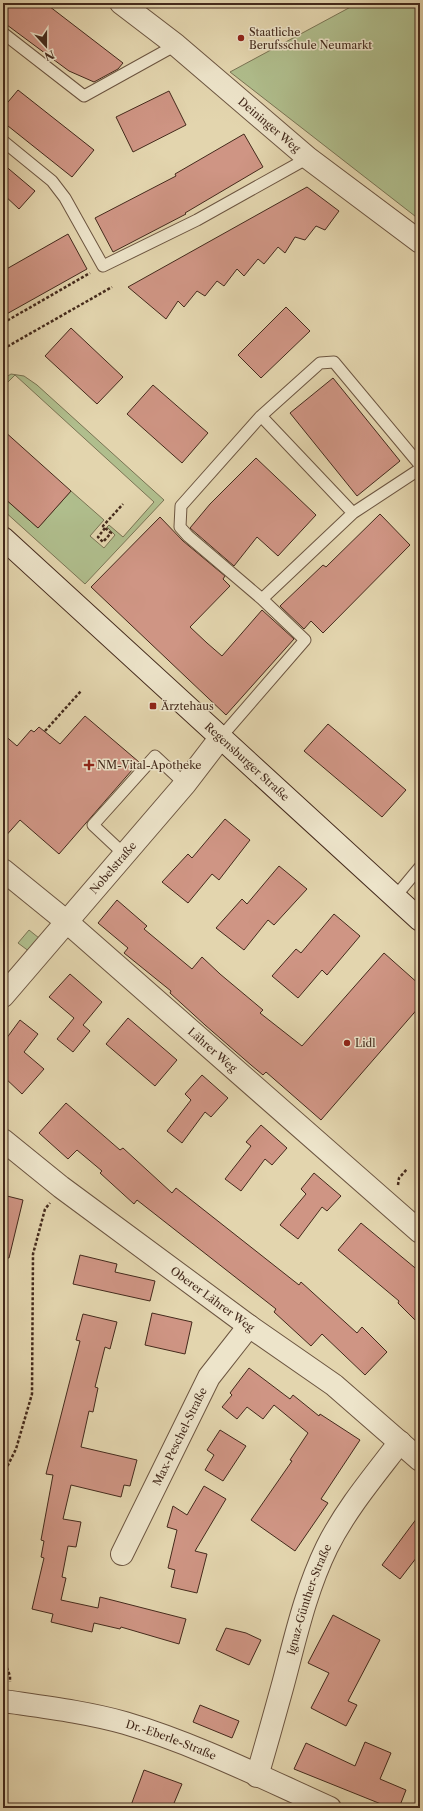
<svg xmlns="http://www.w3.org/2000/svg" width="423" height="1811" viewBox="0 0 423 1811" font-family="'Libre Caslon Text',serif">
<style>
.green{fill:#b0be8d;stroke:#7a7454}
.building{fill:#cf9584;stroke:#442a1c}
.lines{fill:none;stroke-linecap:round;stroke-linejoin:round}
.lane-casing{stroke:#6c5540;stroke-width:13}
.street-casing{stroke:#6c5540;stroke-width:24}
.secondary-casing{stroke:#442a1c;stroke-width:24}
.path{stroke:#442a1c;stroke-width:2.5;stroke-dasharray:3 2;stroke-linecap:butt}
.lane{stroke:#ede4ca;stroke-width:11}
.street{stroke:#ede4ca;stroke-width:22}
.secondary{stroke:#ede4ca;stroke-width:22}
.poi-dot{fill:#8f2418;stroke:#ede4ca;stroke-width:1.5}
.labels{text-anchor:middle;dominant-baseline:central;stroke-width:3;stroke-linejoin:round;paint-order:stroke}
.poi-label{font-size:11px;fill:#442a1c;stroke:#ede4ca;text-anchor:start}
.street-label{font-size:11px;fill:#442a1c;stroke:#ede4ca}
</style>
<rect width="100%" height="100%" fill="#e3d5ae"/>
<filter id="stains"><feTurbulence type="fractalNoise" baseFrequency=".005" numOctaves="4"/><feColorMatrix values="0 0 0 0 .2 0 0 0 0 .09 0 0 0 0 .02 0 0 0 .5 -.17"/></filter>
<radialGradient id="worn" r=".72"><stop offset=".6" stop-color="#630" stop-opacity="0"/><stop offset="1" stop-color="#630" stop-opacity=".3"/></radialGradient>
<path class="green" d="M358,3H420V220L230,72Z
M11,374L24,376L37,385L164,500L85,584L3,510V497L38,528L71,491L104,520L90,536L104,548L115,535L107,527L109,525L123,537L154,502L15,375L5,385L3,384V379Z
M29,930L39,938L30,952L18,943Z"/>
<path class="building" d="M3,3H45L123,63L118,69L94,82L69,71L3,22Z
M18,90L94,150L72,177L3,122V108Z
M169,91L186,125L133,152L116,117Z
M244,134L263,167L185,213L186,214L113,252L95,218L176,176L175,174Z
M3,164L35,191L19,209L3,194Z
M307,187L339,211L325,230L316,226L305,240L295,237L285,253L278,247L264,264L258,259L244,276L237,269L224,286L217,281L205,296L197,291L184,307L178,301L166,319L128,287Z
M68,234L87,269L3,316V271Z
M286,307L310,331L261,378L238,355Z
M71,328L123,377L97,404L45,356Z
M333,378L400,461L357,496L290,413Z
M153,385L208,433L182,463L127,414Z
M3,430L71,491L38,528L3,497Z
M256,458L316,515L278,556L257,537L234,566L190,528L210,504Z
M380,514L410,545L323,633L311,621L304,629L280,606L323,565L326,567Z
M160,517L183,541L225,576L223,579L230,586L190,627L207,643L222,656L262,610L294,639L226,715L91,587Z
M85,716L139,762L59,854L20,820L3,839V734L17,746L31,730L34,732L39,727L60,744Z
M328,724L406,790L382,817L304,751Z
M225,819L250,840L219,880L212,874L188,903L162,882L188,854L192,858Z
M279,866L307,889L274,925L268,920L244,950L216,928L242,899L247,904Z
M117,900L147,926L144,929L192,969L202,957L220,974L263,1010L260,1013L302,1046L384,953L420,985V1006L321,1120L266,1072L263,1075L251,1065L205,1025L170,993L171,991L124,953L128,948L98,923Z
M334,914L360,936L327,975L322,970L298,998L272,976L296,949L301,953Z
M70,974L102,1002L83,1025L90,1031L73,1052L57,1039L74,1018L49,997Z
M128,1018L177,1060L155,1086L106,1044Z
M20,1020L38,1034L24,1052L44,1069L22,1094L3,1076V1043Z
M202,1075L228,1098L211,1117L205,1112L182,1143L167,1131L191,1100L185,1094Z
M66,1103L120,1150L123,1148L172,1193L176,1188L299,1285L301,1282L357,1333L362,1327L387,1352L365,1375L322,1334L311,1346L274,1312L276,1309L137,1200L134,1204L100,1173L102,1171L77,1150L68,1159L39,1133Z
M261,1125L287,1148L272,1165L265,1159L241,1191L225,1179L251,1146L246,1142Z
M314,1173L341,1196L327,1211L322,1207L298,1239L280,1225L306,1194L301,1189Z
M3,1195L23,1200L9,1258H3Z
M361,1223L420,1272V1325L398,1303L399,1301L338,1250Z
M80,1255L117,1264L115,1272L155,1281L150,1301L73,1284Z
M152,1313L192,1322L185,1354L145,1345Z
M83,1314L117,1322L110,1349L105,1347L95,1387L98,1388L93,1412L89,1411L81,1447L137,1460L130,1486L124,1485L121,1497L71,1485L63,1519L81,1522L76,1547L68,1546L62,1577L66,1578L61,1600L98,1608L100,1597L186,1619L179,1644L121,1627L120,1629L94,1623L92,1632L51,1622L53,1614L32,1609L44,1558L41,1557L44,1541L41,1540L53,1475L46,1474L80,1341L76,1340Z
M249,1368L290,1399L293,1395L319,1416L320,1414L360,1440L321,1499L328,1503L295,1551L251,1520L292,1461L290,1460L308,1433L274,1405L263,1419L247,1407L237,1419L222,1407L232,1395L230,1393Z
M220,1430L246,1446L223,1481L205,1470L214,1455L207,1450Z
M204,1486L226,1499L195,1551L207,1554L197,1593L171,1587L175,1570L168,1568L177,1530L167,1527L173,1506L187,1515Z
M420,1514V1553L400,1579L382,1565Z
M333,1615L380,1640L348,1701L357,1705L346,1726L311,1708L329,1673L308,1663Z
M226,1628L246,1633L261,1640L249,1665L216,1650Z
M200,1705L239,1721L232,1738L193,1722Z
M365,1742L391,1753L380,1779L406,1790L399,1808H391L294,1769L306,1743L355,1766Z
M144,1770L182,1784L172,1808H130Z"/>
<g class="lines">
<defs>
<path id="lane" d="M3,33L84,96L176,45
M3,141L52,181L65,198L103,266L197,220L308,158
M261,416L320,363L334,362L420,465
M353,513L261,416L181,506L180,527L188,536L262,599L353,513L420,469
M221,737L305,640L262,599
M125,855L93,825L155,756L185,784
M395,897L420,867"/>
<g id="street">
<path id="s1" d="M121,3L176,45L308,158L420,242"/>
<path id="s2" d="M3,870L67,922L420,1232"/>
<path id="s3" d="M3,996L185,784L221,737"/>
<path id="s4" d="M3,1140L61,1187L249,1326L334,1385L420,1460"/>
<path id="s5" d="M122,1554L209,1377L249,1326"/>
<path id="s6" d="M3,1701C44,1707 86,1712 125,1723C196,1744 263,1778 330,1808"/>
<path id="s7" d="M257,1776C266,1746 274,1717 282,1688C295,1640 305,1592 327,1547C346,1509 374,1476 400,1442"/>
</g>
<g id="secondary">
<path id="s8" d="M3,538L420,920"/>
</g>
</defs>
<use href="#lane" class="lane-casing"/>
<use href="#street" class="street-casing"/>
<use href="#secondary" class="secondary-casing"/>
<path class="path" d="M3,323L90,273
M3,349L112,287
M105,528L98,537L103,542L111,533L103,526L123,504
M45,731L81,691
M398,1185L399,1178L407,1169
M3,1475L16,1449L32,1394L33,1254L45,1209L50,1203
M3,1658L10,1676V1682"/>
<use href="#lane" class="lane"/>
<use href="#street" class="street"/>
<use href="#secondary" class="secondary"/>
</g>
<g class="poi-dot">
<circle cx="241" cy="38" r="4"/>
<rect x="149" y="702" width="8" height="8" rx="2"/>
<path d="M87 759h4v4h4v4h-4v4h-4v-4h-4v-4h4z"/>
<circle cx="347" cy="1043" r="4"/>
</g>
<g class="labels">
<g class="poi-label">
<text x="249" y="32">Staatliche<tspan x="249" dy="13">Berufsschule Neumarkt</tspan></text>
<text x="161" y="706">Ärztehaus</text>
<text x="97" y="765">NM-Vital-Apotheke</text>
<text x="355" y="1043">Lidl</text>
</g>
<g class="street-label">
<text stroke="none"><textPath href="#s1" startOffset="192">Deininger Weg</textPath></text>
<text stroke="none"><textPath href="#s8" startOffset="331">Regensburger Straße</textPath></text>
<text stroke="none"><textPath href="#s3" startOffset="169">Nobelstraße</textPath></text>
<text stroke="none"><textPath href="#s2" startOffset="276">Lährer Weg</textPath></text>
<text stroke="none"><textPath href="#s4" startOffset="263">Oberer Lährer Weg</textPath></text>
<text stroke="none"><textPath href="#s5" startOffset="131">Max-Peschel-Straße</textPath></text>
<text stroke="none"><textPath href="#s7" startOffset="184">Ignaz-Günther-Straße</textPath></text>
<text stroke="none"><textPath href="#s6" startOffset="173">Dr.-Eberle-Straße</textPath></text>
</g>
</g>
<rect width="423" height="1811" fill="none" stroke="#e3d5ae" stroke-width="16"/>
<rect x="4" y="4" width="415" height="1803" fill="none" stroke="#442a1c" stroke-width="2"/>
<rect x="8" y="8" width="407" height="1795" fill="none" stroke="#442a1c"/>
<g transform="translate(46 46) rotate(159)" stroke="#ede4ca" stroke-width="3" paint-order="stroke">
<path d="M0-3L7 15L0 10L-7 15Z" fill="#442a1c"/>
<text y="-6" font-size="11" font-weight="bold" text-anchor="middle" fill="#442a1c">N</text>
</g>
<rect width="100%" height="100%" filter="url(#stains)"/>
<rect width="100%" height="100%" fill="url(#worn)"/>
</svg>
